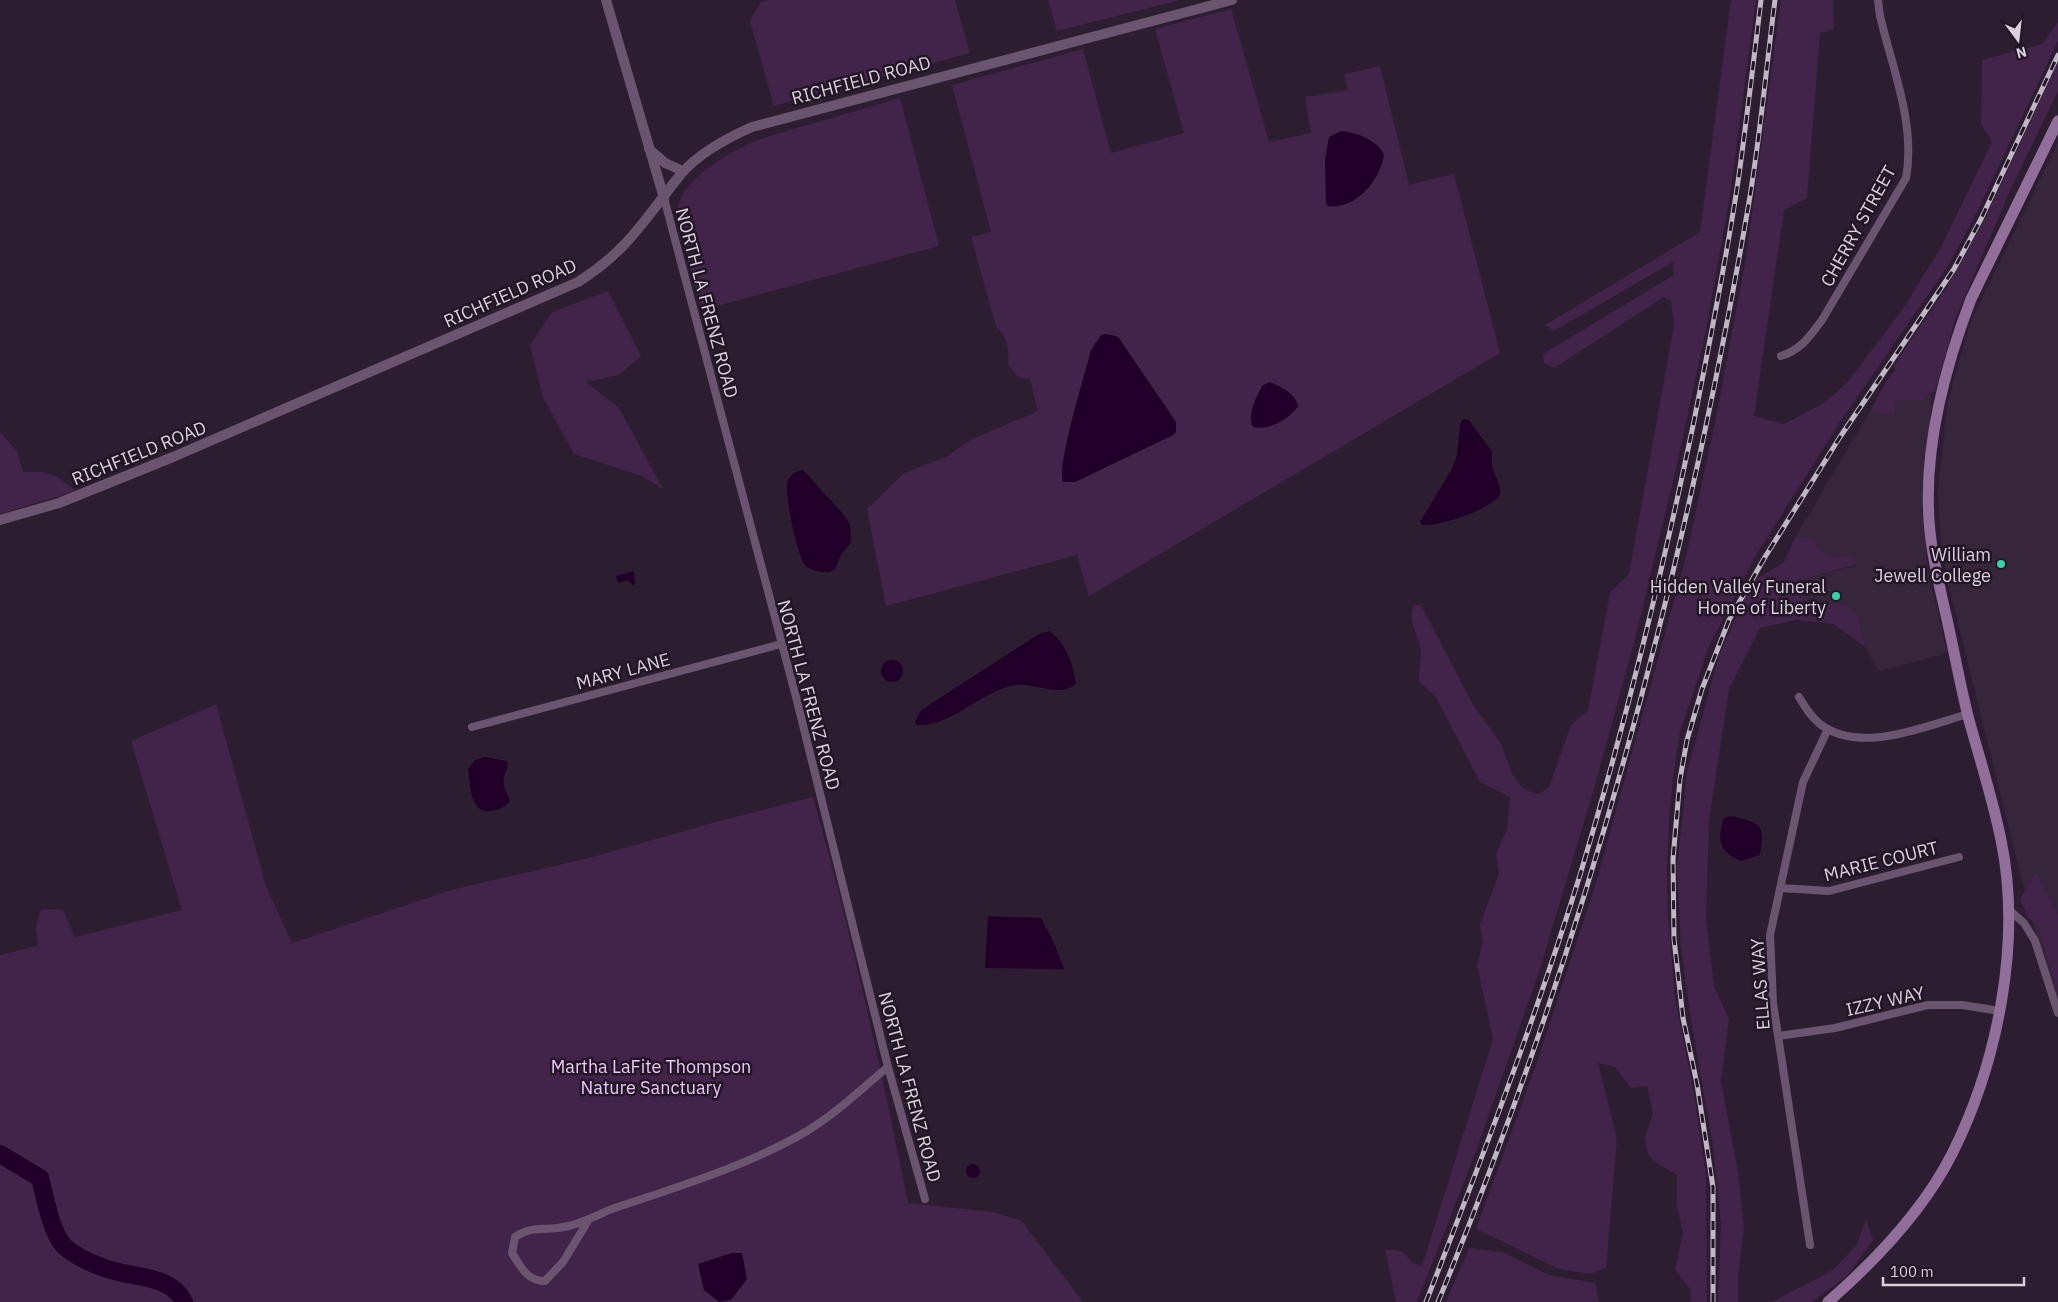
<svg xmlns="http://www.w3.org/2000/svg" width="2058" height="1302" viewBox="0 0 2058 1302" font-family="'IBM Plex Sans',sans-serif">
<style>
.built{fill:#37253c}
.green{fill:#42234a;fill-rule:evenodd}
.water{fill:#200028}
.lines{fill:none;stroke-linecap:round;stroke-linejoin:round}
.river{stroke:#200028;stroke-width:18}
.minor{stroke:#6a546f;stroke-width:8}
.tertiary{stroke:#6a546f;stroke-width:10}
.secondary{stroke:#916f9a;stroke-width:11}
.rail-casing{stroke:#c0b7c4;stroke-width:5}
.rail{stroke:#221526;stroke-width:3;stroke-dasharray:9;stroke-linecap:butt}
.poi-dot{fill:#35d4a7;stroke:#221526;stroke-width:2}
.labels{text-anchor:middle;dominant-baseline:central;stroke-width:5;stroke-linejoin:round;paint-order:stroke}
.street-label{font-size:18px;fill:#dad1dd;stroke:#221526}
.poi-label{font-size:18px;fill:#dad1dd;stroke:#221526;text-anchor:end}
.park-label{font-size:18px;fill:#efc5fa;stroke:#221526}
</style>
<rect width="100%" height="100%" fill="#2c1e30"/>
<path class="built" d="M2058,142V1013L2040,953L1948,583L1941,545L1938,491L1948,402L1969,325Z
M1926,395H1932L1922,509L1928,571L1947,652L1941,655L1879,671L1865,647L1858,617L1817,605L1806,607L1796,581L1857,565L1849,556L1828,557L1811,538H1795L1870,411L1895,416L1896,400L1926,401Z"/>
<path class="green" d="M770,0H955L970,53L774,106L750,21L761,2Z
M1048,0H1181L1057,31Z
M1731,0H1756L1730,196L1705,335L1675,473L1635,639L1594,789L1539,972L1476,1151L1417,1302H1396L1385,1249L1402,1251L1413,1263L1422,1266L1493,1039L1477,965L1483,942L1480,924L1499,874L1496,854L1507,830L1510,797L1480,782L1436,697L1419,682C1418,671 1422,657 1421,650C1418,634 1407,621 1414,605H1421L1472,703L1501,744L1513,776L1525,790L1539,794L1549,787L1571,725L1588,710L1610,593L1629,574L1674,325L1671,301L1664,297L1554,368L1544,363L1543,354L1674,275L1673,262L1554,331L1545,325L1700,232Z
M1781,0H1833L1834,29L1820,33L1807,198L1784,210L1754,416L1784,424L1824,403L1846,384L1875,346L1902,310L1939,251L1992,142L1981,124L1982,60L2042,44L2058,22V41L1978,210L1948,266L1842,419L1756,555L1709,646L1680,732L1673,778L1669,820L1667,868L1668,915L1675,998L1694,1094L1706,1174L1707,1302H1691L1690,1289L1675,1270L1683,1233L1677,1206V1175L1653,1161L1647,1152L1645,1137L1653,1114L1647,1086L1631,1088L1615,1067L1598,1063L1617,1139L1606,1268L1590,1274L1559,1269L1476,1229L1536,1065L1596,883L1685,561L1715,423L1746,258Z
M1231,9L1269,142L1311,133L1305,97L1348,90L1344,74L1380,66L1409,185L1454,174L1500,353L1089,596L1077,555L886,606L867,509L904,473L946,457L970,440L1038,411L1030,379L1018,377L1008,364C1009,347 1008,339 996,326L971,237L991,232L952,85L1083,49L1111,153L1184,133L1155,29ZM1113,335L1118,337L1176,422V432L1173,435L1075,482Z
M2058,61V91L2009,193L1956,317L1935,392L1926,395V401L1896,400L1895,416L1870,411L1890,375L1895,371L1894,365L1947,287L1983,223Z
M900,98L939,246L702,310L677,215C677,178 736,148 766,137Z
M608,291L641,356L619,375L586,382L619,408L663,489L642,476L574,454L543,397L530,345L552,312Z
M0,432L17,451L23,472C50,471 55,474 76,491L0,514Z
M1795,538H1811L1828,557L1849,556L1856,559L1857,564L1796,581L1806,607L1817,605H1848L1858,617L1865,647L1834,624L1796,620L1760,628L1729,689L1709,821L1706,919L1714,986L1729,1019L1721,1081L1738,1173L1744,1228L1738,1276V1302H1718L1721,1224L1713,1146L1691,1020L1681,948L1677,868L1687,772L1719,656L1751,582L1784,562Z
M216,704L266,886L292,943L451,890L589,858L723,820L813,797C851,931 881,1067 908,1203L992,1212L1021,1220L1083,1302H0V955L38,946L36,927L41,909L63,910L75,937L182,910L131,741Z
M2036,872L2058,915V994L2038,926L2027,916L2020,899Z
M1866,1219L1873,1240L1848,1275L1812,1302H1772L1833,1270L1856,1246Z
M1469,1248L1502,1252L1549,1275L1595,1283L1599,1302H1446Z"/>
<path class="water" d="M1341,131C1355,132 1378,140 1384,155C1380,180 1356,210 1328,206L1326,203L1325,159L1329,137Z
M1107,334L1118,337L1176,422V432L1173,435L1075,482H1063C1057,463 1085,375 1091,350L1101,335Z
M1269,382C1280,386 1296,394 1298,406C1290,419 1268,431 1253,427C1247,413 1256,399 1262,386Z
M1466,419L1469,420L1492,452V467L1500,487V494C1493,509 1439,527 1422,525L1420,522L1452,469L1457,455L1460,425L1462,420Z
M803,470L844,515L850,525L851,542L841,555L835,569L829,572C821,572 812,571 806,566C797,557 786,499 787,485C788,477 794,471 803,470Z
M634,571L635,584L632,585L628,580L618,583L616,576Z
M1050,631C1066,644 1073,663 1076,684C1059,698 1037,683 1016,685C983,689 951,728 916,725L915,721L921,711L932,703L1039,634Z
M881 671a11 11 0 1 1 22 0a11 11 0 1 1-22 0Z
M485,757L507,761C509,769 505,770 504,777C502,786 507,793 510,801C505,807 500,809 493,811C469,815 471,786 468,769L475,760Z
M1732,816C1761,824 1765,823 1760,855L1741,861C1718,851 1717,840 1724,818Z
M988,916L1041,918L1054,943L1064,969L985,968Z
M966 1171a7 7 0 1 1 14 0a7 7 0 1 1-14 0Z
M732,1253H742L747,1279L731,1300L719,1302L704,1290L698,1264Z"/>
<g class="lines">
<path class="river" d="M0,1154L40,1178C45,1196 51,1234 65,1247C74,1255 91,1263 102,1267C129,1279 169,1272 184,1302"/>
<path class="minor" d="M664,198L796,697L888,1067L925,1199
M1781,356C1801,350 1810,336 1822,320L1906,178C1916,125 1892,67 1880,16L1878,0
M1799,697C1805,707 1811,717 1820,724C1860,755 1926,726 1968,714
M472,727L781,644
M1780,888L1829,891L1959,857
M2007,908L2024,923L2035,941L2058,1013
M1778,1036L1835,1028L1928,1005H1962L2000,1011
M588,1221L563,1262L545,1281C527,1281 521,1267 512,1253L515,1237C531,1225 546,1231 564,1227C580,1224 594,1217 609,1210C674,1188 748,1166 807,1131C837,1113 861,1089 888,1067
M1810,1245L1773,1003L1770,935L1803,782L1828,729"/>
<path class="tertiary" d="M606,0L664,198
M649,149L665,163L683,171
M0,520L59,503L173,457L578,282C628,251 646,217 681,174C699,153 727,138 752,127L1232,0"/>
<path class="secondary" d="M1828,1302C1875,1261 1924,1209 1952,1154C1998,1062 2022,941 2001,840C1993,800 1980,760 1969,720C1960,685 1954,650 1946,615C1939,584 1931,552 1929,520C1924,446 1945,367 1971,299L2058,121"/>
<defs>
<path id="rail" d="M1426,1302C1481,1161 1535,1020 1580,875C1625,726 1662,574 1694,421C1710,340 1727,257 1739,175C1747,117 1754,58 1761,0
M1438,1302C1583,951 1683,582 1748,208C1760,140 1766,69 1775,0
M1713,1302V1187L1697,1084L1683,1018L1674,939L1673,859L1680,779L1687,740L1702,689L1729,620L1765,557L1840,437L1954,269L1981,219L2058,55"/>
</defs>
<use href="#rail" class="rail-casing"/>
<use href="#rail" class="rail"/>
</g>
<g class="poi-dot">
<circle cx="2001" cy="564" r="5"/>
<circle cx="1836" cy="596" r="5"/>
</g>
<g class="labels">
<g class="street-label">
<text transform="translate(861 80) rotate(-15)">RICHFIELD ROAD</text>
<text transform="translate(1858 226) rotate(-61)">CHERRY STREET</text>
<text transform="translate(510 293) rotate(-24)">RICHFIELD ROAD</text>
<text transform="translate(707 303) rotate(75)">NORTH LA FRENZ ROAD</text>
<text transform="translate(139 453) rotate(-22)">RICHFIELD ROAD</text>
<text transform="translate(623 671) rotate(-15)">MARY LANE</text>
<text transform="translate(809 695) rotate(75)">NORTH LA FRENZ ROAD</text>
<text transform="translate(1881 861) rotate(-14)">MARIE COURT</text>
<text transform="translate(1760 984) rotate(-94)">ELLAS WAY</text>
<text transform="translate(1885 1001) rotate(-13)">IZZY WAY</text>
<text transform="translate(910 1087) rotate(75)">NORTH LA FRENZ ROAD</text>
</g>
<g class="poi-label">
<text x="1991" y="554">William<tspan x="1991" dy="21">Jewell College</tspan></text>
<text x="1826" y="586">Hidden Valley Funeral<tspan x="1826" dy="21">Home of Liberty</tspan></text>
</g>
<g class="park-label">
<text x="651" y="1066">Martha LaFite Thompson<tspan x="651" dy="21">Nature Sanctuary</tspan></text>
</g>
</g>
<g transform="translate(2018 40) rotate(165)" stroke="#221526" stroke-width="4" paint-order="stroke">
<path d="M0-4L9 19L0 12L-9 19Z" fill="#dad1dd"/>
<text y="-8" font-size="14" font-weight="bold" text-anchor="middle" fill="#dad1dd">N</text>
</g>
<path d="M1883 1277v8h141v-8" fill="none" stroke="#dad1dd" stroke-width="2.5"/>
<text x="1890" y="1277" font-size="15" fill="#dad1dd" stroke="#221526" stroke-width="4" paint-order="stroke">100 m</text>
</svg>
